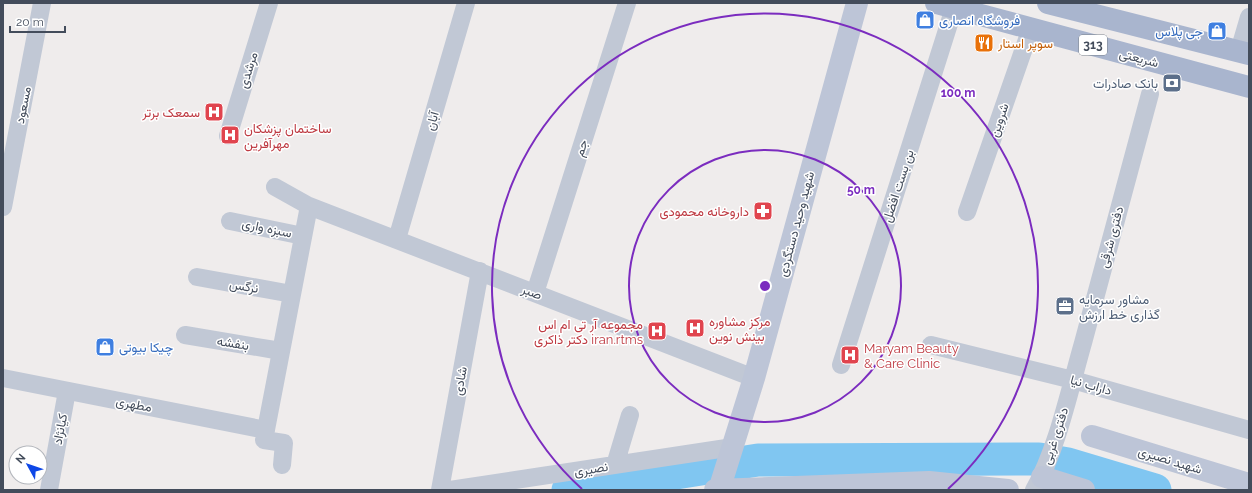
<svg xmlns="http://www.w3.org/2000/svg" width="1252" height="493" viewBox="0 0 1252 493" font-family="Raleway,Vazirmatn,sans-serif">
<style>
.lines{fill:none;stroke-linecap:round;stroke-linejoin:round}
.river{stroke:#80c6f1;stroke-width:33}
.street{stroke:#c1c8d5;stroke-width:18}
.secondary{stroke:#bdc5d7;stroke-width:22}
.primary{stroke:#a9b5ce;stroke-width:22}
.ring{fill:none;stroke:#7b2cbf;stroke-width:2}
.labels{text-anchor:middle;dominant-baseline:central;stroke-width:3;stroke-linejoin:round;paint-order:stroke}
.shield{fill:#fff;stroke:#7b828c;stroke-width:1}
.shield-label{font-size:12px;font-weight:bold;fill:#434c5b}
.shop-label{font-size:13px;fill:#366cbe;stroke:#fff;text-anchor:start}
.food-label{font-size:13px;fill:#c56008;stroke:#fff;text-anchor:start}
.street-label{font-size:13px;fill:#434c5b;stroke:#fff}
.service-label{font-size:13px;fill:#4e5e75;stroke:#fff;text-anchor:end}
.health-label{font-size:13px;fill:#be3a42;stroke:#fff;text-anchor:end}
.centre{fill:#7b2cbf;stroke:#fff;stroke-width:2}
.ring-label{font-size:12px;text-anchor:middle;font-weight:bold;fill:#7b2cbf;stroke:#fff;stroke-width:3;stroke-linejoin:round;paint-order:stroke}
</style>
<rect width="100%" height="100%" fill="#efecec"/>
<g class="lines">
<path class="river" d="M568,490L758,460L1039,459L1068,464L1155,490"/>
<path class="street" d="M1239,51L1249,17
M228,136L269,3
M275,187L309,206
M3,207L42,3
M967,212L1031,28
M230,221L303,236
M397,239L466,3
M197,277L292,294
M535,293L627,3
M185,335L281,351
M931,345L1073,380L1249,430
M841,365L954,8
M3,378L266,430
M282,465L284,443L264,440L309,206L754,378
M615,465L630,415
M49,490L67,391
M440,490L480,271
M450,490L733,447
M1034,490C1057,450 1070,388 1083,343C1105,260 1128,177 1150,94"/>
<path class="secondary" d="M1092,436L1249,484
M1042,477L1084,490
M715,490L929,482L1008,490
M719,490L754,378L857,3"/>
<path class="primary" d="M936,3L1249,87
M1048,3L1249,54"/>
</g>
<g class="ring">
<circle cx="765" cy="286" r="136"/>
<path d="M582 489A273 273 0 1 1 948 489"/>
</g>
<defs>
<symbol id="shop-square" viewBox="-11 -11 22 22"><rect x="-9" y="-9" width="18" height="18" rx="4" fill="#3f7fe0" stroke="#fff"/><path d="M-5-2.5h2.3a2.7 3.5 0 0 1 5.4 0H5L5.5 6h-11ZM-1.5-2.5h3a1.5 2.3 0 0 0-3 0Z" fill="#fff"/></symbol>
<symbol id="restaurant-square" viewBox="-11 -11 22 22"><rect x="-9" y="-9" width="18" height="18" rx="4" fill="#e8710a" stroke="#fff"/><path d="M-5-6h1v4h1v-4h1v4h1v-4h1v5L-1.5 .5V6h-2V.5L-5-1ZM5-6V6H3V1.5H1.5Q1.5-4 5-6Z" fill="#fff"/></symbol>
<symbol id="bank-square" viewBox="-11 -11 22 22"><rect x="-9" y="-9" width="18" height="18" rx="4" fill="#5c6f8a" stroke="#fff"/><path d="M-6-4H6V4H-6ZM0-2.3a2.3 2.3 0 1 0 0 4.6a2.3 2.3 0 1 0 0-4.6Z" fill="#fff"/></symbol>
<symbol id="hospital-square" viewBox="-11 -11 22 22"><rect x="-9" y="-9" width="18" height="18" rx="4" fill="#e0444e" stroke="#fff"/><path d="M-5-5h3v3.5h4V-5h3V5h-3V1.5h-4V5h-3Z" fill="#fff"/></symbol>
<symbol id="pharmacy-square" viewBox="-11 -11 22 22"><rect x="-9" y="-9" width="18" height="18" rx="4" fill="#e0444e" stroke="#fff"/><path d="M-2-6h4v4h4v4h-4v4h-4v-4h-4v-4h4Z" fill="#fff"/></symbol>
<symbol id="office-square" viewBox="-11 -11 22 22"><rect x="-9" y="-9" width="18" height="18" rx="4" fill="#5c6f8a" stroke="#fff"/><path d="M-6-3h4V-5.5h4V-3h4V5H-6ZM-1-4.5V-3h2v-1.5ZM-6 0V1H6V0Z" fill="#fff"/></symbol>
</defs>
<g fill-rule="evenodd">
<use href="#shop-square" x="914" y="9" width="22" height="22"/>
<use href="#shop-square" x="1206" y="20" width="22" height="22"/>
<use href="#restaurant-square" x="973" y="32" width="22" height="22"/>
<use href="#bank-square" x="1161" y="72" width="22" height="22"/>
<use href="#hospital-square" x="203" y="101" width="22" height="22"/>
<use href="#hospital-square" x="219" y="124" width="22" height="22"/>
<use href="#pharmacy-square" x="752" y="200" width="22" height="22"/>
<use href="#office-square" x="1054" y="295" width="22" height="22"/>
<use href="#hospital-square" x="684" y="317" width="22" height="22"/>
<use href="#hospital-square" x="646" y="320" width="22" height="22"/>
<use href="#shop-square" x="94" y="336" width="22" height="22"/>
<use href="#hospital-square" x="839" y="344" width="22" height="22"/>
</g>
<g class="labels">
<rect class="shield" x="1079" y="35" width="28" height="20" rx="3"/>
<g class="shield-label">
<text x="1093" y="45">313</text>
</g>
<g class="shop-label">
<text x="939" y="20">فروشگاه انصاری</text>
<text x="1203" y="31" text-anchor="end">جی پلاس</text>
<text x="119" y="347">چیکا بیوتی</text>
</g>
<g class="food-label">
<text x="998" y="43">سوپر استار</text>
</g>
<g class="street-label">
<text transform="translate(1139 58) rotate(15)">شریعتی</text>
<text transform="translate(248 70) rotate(-73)">مرشدی</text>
<text transform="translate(23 105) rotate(-79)">مسعود</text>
<text transform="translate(999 120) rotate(-71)">شروین</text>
<text transform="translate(432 121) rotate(-74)">آبان</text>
<text transform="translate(581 148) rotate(-72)">جم</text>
<text transform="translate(898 186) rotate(-72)">بن بست افضل</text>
<text transform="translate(796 224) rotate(-75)">شهید وحید دستگردی</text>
<text transform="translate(267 228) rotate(12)">سبزه واری</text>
<text transform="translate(1111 237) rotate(-75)">دفتری شرقی</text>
<text transform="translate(244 286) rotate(10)">نرگس</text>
<text transform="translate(532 292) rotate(21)">صبر</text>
<text transform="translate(233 343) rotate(9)">بنفشه</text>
<text transform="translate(460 381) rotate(-80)">شادی</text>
<text transform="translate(1091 385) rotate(16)">داراب نیا</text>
<text transform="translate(134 404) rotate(11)">مطهری</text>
<text transform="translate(60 429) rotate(-79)">کیانژاد</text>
<text transform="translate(1055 436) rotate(-72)">دفتری غربی</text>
<text transform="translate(1170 460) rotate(17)">شهید نصیری</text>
<text transform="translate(591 469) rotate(-9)">نصیری</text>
</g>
<g class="service-label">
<text x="1158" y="83">بانک صادرات</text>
<text x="1079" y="299" text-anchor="start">مشاور سرمایه‌<tspan x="1079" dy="15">گذاری خط ارزش</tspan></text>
</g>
<g class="health-label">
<text x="200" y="112">سمعک برتر</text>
<text x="244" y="128" text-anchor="start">ساختمان پزشکان<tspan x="244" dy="15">مهرآفرین</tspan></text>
<text x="749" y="211">داروخانه محمودی</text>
<text x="709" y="321" text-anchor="start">مرکز مشاوره<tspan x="709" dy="15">بینش نوین</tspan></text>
<text x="643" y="324">مجموعه آر تی ام اس<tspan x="643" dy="15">دکتر ذاکری iran.rtms</tspan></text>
<text x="864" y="348" text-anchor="start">Maryam Beauty<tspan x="864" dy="15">&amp; Care Clinic</tspan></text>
</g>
</g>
<circle cx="765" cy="286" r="6" class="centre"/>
<g class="ring-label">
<text x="958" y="97">100 m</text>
<text x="861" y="194">50 m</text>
</g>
<rect width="1252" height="493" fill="none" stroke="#434c5b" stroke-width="8"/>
<g transform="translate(28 465) rotate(310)"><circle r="19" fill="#ffffff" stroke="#b4b7bd"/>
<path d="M0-3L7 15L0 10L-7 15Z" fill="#0e47e7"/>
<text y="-6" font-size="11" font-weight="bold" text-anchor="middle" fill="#434c5b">N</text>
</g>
<path d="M10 26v6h55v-6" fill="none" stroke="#434c5b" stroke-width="2"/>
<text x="16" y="26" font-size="12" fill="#434c5b" stroke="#ffffff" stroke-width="3" paint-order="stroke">20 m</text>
</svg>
